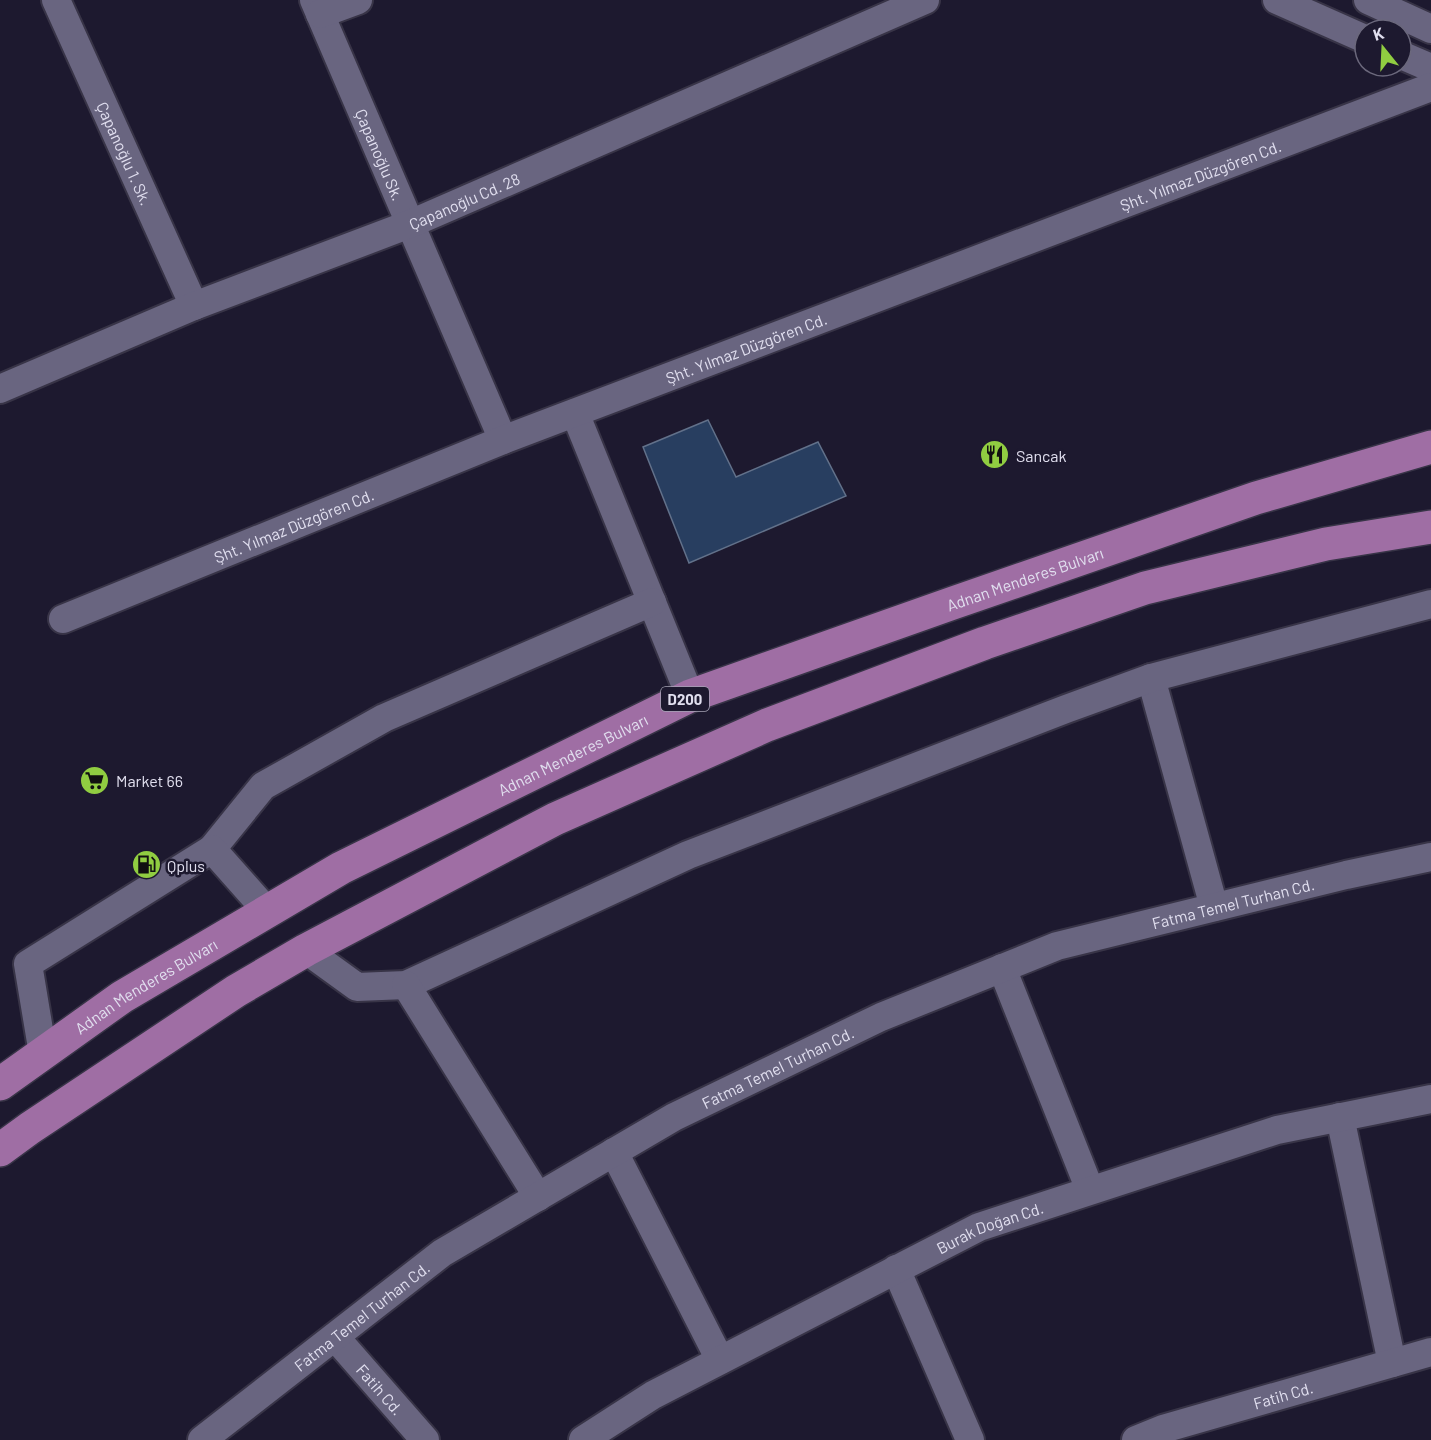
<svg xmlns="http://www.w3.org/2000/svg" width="1431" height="1440" viewBox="0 0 1431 1440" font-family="Barlow,sans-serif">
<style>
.building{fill:#283e60;stroke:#62718a;stroke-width:1.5}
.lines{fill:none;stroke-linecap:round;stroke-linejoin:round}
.minor-casing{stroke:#383447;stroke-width:32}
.highway-casing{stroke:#383447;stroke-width:36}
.minor{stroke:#696580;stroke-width:28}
.highway{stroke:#9f6ea4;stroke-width:33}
.labels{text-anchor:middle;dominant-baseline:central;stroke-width:5;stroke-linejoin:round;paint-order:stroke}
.shield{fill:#1d192f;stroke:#a6a4b5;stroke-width:1.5}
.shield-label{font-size:15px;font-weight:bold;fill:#e1dfef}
.street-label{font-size:16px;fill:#e1dfef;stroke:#1d192f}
.poi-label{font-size:16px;fill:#e1dfef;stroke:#1d192f;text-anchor:start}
</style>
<rect width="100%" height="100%" fill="#1d192f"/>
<path class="building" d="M708,420L736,477L818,442L846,496L689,563L643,447Z"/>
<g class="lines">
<defs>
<g id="minor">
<path id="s1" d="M56,0L194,306"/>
<path id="s2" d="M314,0L503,440"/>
<path d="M1277,0L1365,39"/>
<path d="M1368,0L1431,29"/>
<path d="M320,14L358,0"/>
<path d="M1401,55L1431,68"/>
<path id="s3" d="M0,389L194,306L410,224L925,0"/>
<path d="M575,413L690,696"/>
<path id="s4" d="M63,619L503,440L1431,87"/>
<path d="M1151,678L1214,907"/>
<path d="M212,849L263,786L384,718L652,602"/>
<path d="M306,950L357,987L406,985L688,855L1066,709L1151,678L1431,604"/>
<path d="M1002,968L1090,1190"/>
<path d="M406,985L538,1197"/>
<path d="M43,1054L28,964L212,849L267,911"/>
<path d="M1340,1117L1392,1363"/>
<path d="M614,1152L720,1360"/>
<path d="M896,1269L970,1440"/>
<path id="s5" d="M335,1337L425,1440"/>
<path id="s6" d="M202,1440L442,1253L674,1117L881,1017L1057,946L1346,875L1431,857"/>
<path id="s7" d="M583,1440L653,1395L979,1227L1277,1130L1431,1099"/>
<path id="s8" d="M1136,1440L1163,1429L1431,1352"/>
</g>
<g id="highway">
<path id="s9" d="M0,1084L122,997L341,868L690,696L953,603L1256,498L1431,447"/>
<path d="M0,1150L30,1128L236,991L306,950L555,819L767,725L985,643L1145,588L1326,544L1431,527"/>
</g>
</defs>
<use href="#minor" class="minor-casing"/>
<use href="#highway" class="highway-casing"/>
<use href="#minor" class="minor"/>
<use href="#highway" class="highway"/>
</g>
<defs>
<symbol id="restaurant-disc" viewBox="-11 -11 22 22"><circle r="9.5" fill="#90cd41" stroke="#1d192f"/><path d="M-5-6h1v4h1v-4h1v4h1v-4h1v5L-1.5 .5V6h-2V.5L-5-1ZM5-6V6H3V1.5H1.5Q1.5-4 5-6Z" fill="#111"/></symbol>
<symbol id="supermarket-disc" viewBox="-11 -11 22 22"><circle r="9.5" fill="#90cd41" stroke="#1d192f"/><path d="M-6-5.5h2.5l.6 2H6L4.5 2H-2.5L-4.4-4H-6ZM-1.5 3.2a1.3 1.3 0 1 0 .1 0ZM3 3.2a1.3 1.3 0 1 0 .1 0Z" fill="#111"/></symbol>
<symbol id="fuel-disc" viewBox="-11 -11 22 22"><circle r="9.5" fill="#90cd41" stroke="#1d192f"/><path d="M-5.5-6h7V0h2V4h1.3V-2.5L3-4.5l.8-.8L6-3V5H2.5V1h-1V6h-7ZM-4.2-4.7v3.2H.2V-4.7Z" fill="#111"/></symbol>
</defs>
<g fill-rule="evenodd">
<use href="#restaurant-disc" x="978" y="438" width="33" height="33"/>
<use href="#supermarket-disc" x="78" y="764" width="33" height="33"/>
<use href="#fuel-disc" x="130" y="848" width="33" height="33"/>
</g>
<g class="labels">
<rect class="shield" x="661" y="687" width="48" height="24" rx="4.5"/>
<g class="shield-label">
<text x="685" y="699">D200</text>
</g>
<g class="street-label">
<text stroke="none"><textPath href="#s1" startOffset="168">Çapanoğlu 1. Sk.</textPath></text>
<text stroke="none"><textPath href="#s2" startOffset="168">Çapanoğlu Sk.</textPath></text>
<text stroke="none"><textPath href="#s4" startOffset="1221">Şht. Yılmaz Düzgören Cd.</textPath></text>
<text stroke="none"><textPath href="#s3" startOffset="501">Çapanoğlu Cd. 28</textPath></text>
<text stroke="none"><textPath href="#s4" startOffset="735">Şht. Yılmaz Düzgören Cd.</textPath></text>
<text stroke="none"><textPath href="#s4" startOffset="249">Şht. Yılmaz Düzgören Cd.</textPath></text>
<text stroke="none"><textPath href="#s9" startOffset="1148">Adnan Menderes Bulvarı</textPath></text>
<text stroke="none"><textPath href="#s9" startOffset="662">Adnan Menderes Bulvarı</textPath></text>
<text stroke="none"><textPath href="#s6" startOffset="1174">Fatma Temel Turhan Cd.</textPath></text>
<text stroke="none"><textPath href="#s9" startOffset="176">Adnan Menderes Bulvarı</textPath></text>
<text stroke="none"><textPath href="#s6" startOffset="688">Fatma Temel Turhan Cd.</textPath></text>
<text stroke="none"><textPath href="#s7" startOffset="460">Burak Doğan Cd.</textPath></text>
<text stroke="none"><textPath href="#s6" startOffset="202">Fatma Temel Turhan Cd.</textPath></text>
<text stroke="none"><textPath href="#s5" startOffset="69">Fatih Cd.</textPath></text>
<text stroke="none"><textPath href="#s8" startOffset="154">Fatih Cd.</textPath></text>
</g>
<g class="poi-label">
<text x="1016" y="455">Sancak</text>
<text x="116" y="780">Market 66</text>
<text x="167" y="865">Qplus</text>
</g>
</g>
<g transform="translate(1383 48) rotate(342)"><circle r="28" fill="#1d192f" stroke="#6b687c" stroke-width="1.5"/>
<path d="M0-4.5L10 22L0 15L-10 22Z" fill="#90cd41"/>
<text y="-9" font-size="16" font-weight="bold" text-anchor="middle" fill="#e1dfef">K</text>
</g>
</svg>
